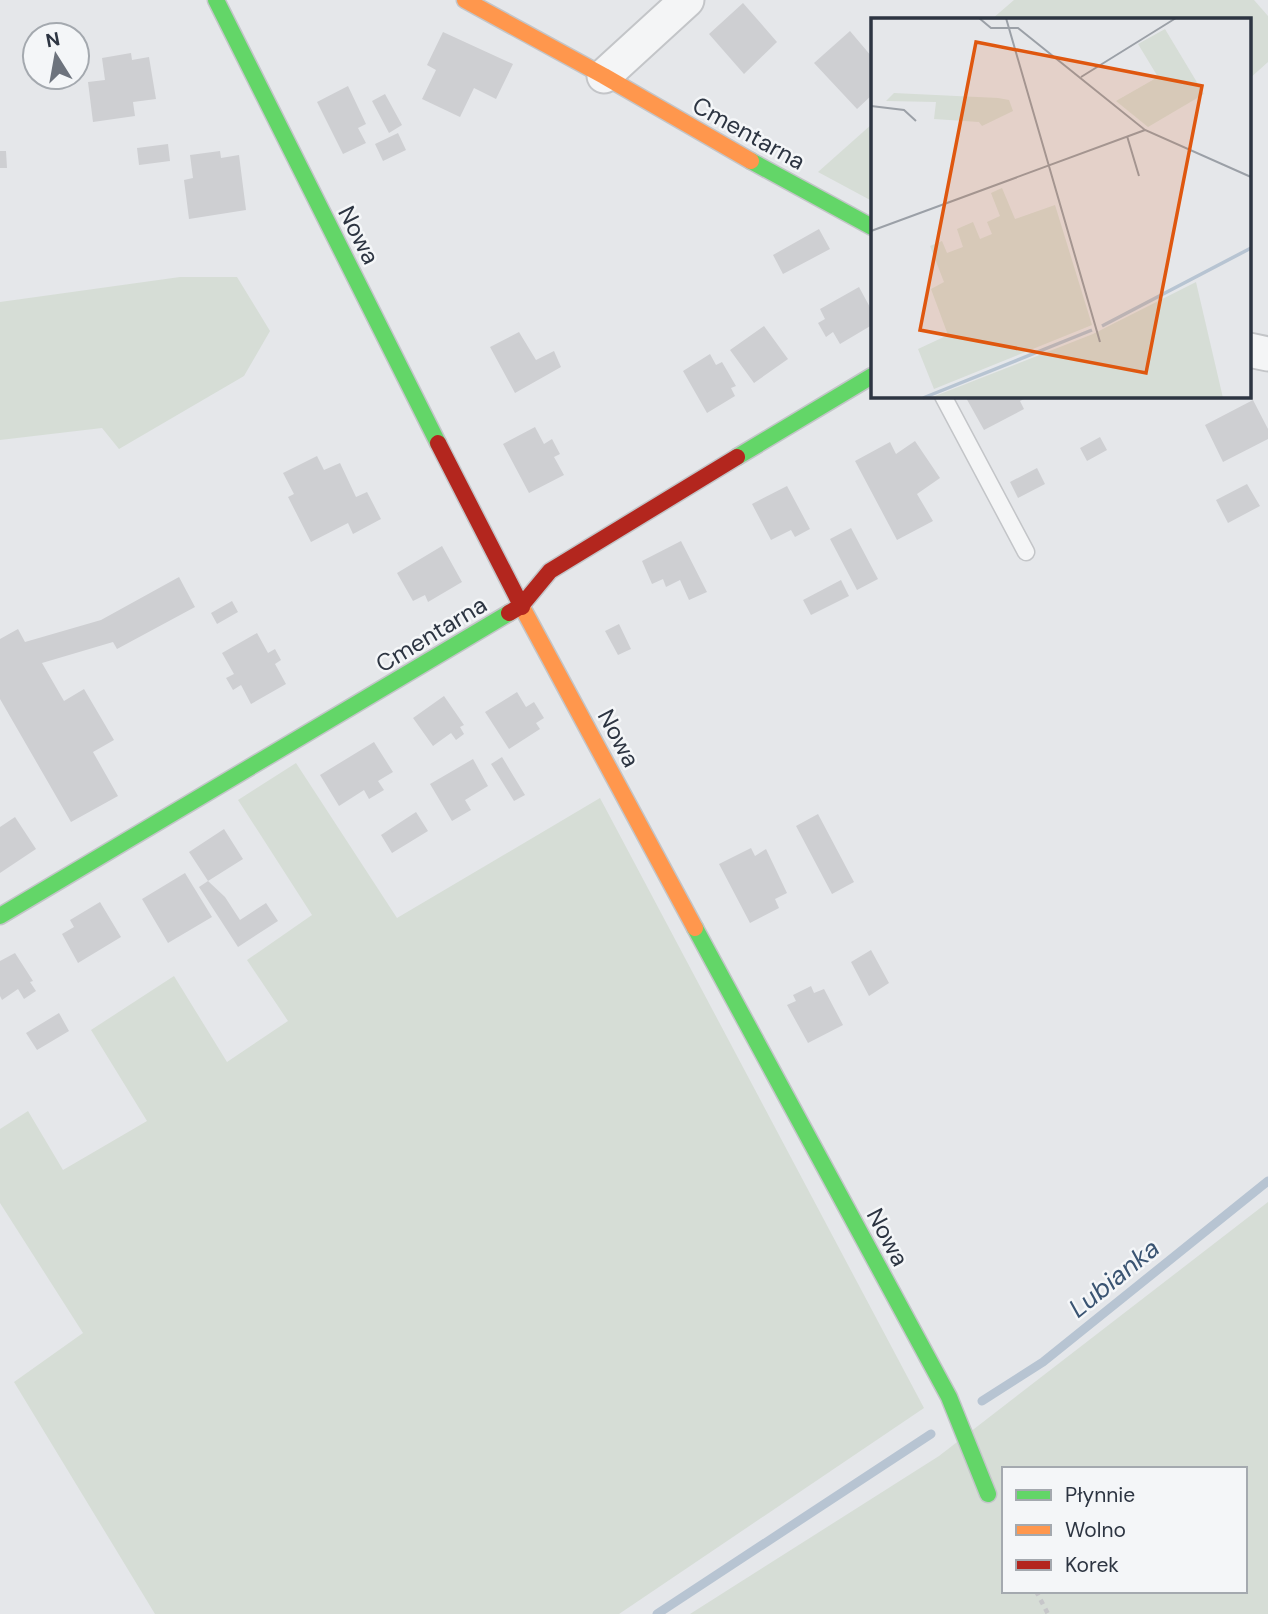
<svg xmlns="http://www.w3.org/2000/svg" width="1268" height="1614" viewBox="0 0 1268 1614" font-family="'DM Sans',sans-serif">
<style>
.green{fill:#d6ddd6;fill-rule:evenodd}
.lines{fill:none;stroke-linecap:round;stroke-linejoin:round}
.stream{stroke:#b7c4d2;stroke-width:9}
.building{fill:#cecfd2}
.lane-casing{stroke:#c3c5c8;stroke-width:19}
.street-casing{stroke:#c3c5c8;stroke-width:37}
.fast-casing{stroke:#c3c5c8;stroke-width:19}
.slow-casing{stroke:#c3c5c8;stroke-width:19}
.jam-casing{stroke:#c3c5c8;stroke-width:19}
.path{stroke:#c6c6c9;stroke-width:4.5;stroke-dasharray:5 5;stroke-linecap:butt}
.lane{stroke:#f4f5f6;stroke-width:16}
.street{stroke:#f4f5f6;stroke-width:33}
.fast{stroke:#63d668;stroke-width:16}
.slow{stroke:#ff974d;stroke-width:16}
.jam{stroke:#b3261e;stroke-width:16}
.labels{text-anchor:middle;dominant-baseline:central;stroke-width:5;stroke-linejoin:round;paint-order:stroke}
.street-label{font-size:24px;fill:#2d3542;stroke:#f4f6f8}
.water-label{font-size:26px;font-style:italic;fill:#3a5472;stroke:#f4f6f8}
.inset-river{fill:none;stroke:#b7c4d2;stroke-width:3.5}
.inset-road{fill:none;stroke:#9ba0a7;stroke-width:2}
.view{fill:#df570f;fill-opacity:0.15;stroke:#df570f;stroke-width:3.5}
.inset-edge{fill:none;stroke:#2d3542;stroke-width:3.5}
</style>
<rect width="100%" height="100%" fill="#e5e7ea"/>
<path class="green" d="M1014,0H1254L1268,16V62L1249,79V19H992Z
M872,124V201L818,172Z
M180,277H237L270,331L244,376L119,449L102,428L0,440V302Z
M296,763L397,918L600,798L924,1408L619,1614H155L14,1382L83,1333L0,1203V1129L28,1111L63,1170L147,1121L91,1030L174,976L227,1062L288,1021L247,960L312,915L238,800Z
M1268,1202V1614H690L939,1456ZM1004,1469H1245V1591H1004Z"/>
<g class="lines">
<path class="stream" d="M982,1401L1043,1362L1268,1181
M657,1614L931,1434"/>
</g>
<path class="building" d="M743,3L777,42L744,74L709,34Z
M850,31L872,57V95L857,109L814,63Z
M443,32L513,64L496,99L474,88L460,117L422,99L436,70L427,65Z
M81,44L83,59L77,60V45Z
M131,53L132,60L149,57L156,99L133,102L135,116L93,122L88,82L105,80L102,58Z
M348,86L366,124L358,128L366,143L343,154L317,102Z
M385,94L402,125L389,133L372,101Z
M398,133L406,150L383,161L375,144Z
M168,144L170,161L139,165L137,148Z
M0,151H6L7,168H0Z
M220,151L221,158L239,155L246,210L189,219L184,180L193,178L190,155Z
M819,229L830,249L783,274L773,255Z
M859,287L872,311V325L840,344L833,332L826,337L818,323L825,319L820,309Z
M764,326L788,359L754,383L730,350Z
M519,332L536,360L554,351L561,367L515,393L490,347Z
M710,354L716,365L722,362L736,386L731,388L735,396L707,413L683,371Z
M965,396H1030L1020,401L1024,409L984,430Z
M1253,400L1268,429V439L1223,462L1205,425Z
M535,427L544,444L552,439L560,454L554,457L564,475L529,493L503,444Z
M1100,437L1107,450L1087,461L1080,448Z
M915,441L940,478L917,494L933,521L897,540L855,461L890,442L896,454Z
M317,456L324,470L340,463L356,497L367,492L381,519L353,534L348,523L311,542L288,497L294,494L283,473Z
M1037,468L1045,484L1018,498L1010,482Z
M1247,484L1260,506L1228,523L1216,500Z
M787,486L810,529L795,537L791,530L771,540L752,504Z
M851,528L878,579L857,590L830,539Z
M681,541L707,592L689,600L680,580L666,587L663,579L652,584L642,561Z
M442,546L462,582L428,602L425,595L413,601L397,573Z
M179,577L195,607L117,649L113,642L42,663L64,701L84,689L114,740L93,752L118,796L71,822L0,699V639L18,629L25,642L101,620Z
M841,580L849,596L811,615L803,600Z
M232,601L238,612L217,624L211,613Z
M619,624L631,649L618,655L605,631Z
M257,633L268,653L275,649L281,660L275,664L286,684L251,704L241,685L233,690L226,678L234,674L222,653Z
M517,692L526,707L534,702L544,718L536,723L540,729L509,749L485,712Z
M444,696L464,725L460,727L464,734L456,740L451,733L433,746L413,718Z
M374,742L393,772L378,781L384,790L369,799L364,790L339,806L320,775Z
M502,757L525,795L514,801L491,764Z
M473,759L488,786L465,800L471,810L452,821L430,784Z
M416,812L428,831L392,853L381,835Z
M818,814L854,882L832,894L796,826Z
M15,817L36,849L0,873V827Z
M224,829L243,859L208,881L225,897L240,920L266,903L278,921L238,947L199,887L208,881L189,852Z
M751,848L755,856L766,849L787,893L775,899L779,908L750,923L719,864Z
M185,873L212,917L168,943L142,899Z
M100,902L121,937L78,963L62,934L74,927L70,920Z
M871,950L889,983L869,996L851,962Z
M15,953L33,981L30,982L36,991L24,999L18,989L2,1000L0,996V961Z
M811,986L814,993L824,989L843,1025L808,1043L787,1005L796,1001L793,995Z
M59,1013L69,1031L37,1050L26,1033Z"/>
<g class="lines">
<defs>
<path id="lane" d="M943,396L1026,552"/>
<path id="street" d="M604,76L687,0
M1249,350L1268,354"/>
<path id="fast" d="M216,0L438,443
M751,161L872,227
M737,457L872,376
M0,916L509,613
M695,928L949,1397L988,1494"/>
<path id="slow" d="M465,0L604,76L751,161
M522,607L695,928"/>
<path id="jam" d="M438,443L522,607
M509,613L521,606L550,571L737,457"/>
</defs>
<use href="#lane" class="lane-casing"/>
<use href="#street" class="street-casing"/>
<use href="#fast" class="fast-casing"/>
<use href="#slow" class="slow-casing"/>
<use href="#jam" class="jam-casing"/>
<path class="path" d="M1036,1591L1048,1614"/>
<use href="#lane" class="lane"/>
<use href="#street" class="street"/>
<use href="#fast" class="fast"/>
<use href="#slow" class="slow"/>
<use href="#jam" class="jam"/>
</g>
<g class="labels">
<g class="street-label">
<text transform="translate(749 133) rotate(29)">Cmentarna</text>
<text transform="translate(359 235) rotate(63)">Nowa</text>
<text transform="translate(431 634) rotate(-31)">Cmentarna</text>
<text transform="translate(619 738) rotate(62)">Nowa</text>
<text transform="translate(888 1237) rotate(62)">Nowa</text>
</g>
<g class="water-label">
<text transform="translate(1114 1278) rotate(-39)">Lubianka</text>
</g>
</g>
<g transform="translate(871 18)">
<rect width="380" height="380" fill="#e5e7ea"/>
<path d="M294,11L333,76L277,109L245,83L287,59L267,26ZM23,75L127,80L138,82L142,93L111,108L108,104L63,101L65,84L15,83ZM131,170L144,201L184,187L221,307L63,371L47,331L77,317L60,271L73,264L59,228L71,223L76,235L92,229L86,211L102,204L109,221L121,216L116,204L129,198L120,175ZM325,264L352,380H59L222,316Z" fill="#d6ddd6"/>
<path class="inset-river" d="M231,308L380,230M52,380L221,312"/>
<path class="inset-road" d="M108,0L120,10H147L274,112L380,159M135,0L229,324M210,59L305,0M0,88L33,92L45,103M256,118L268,158M0,213L274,112"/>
<path class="view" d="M105,24L331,68L275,355L49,312Z"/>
<rect width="380" height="380" class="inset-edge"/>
</g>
<rect x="1002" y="1467" width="245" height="126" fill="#f4f6f8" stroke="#a4a9af" stroke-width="2"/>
<rect x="1016" y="1490" width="35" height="10" fill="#63d668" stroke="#a4a9af" stroke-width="2"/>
<text x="1065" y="1502" font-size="21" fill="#2d3542">Płynnie</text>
<rect x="1016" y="1525" width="35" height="10" fill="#ff974d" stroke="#a4a9af" stroke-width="2"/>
<text x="1065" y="1537" font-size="21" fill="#2d3542">Wolno</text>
<rect x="1016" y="1560" width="35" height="10" fill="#b3261e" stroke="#a4a9af" stroke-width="2"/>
<text x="1065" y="1572" font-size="21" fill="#2d3542">Korek</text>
<g transform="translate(56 56) rotate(349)"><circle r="33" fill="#f4f6f8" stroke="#a4a9af" stroke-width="2"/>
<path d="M0-5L12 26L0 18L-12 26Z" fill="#6d737d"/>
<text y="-10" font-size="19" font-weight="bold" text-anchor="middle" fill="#2d3542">N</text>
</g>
</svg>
